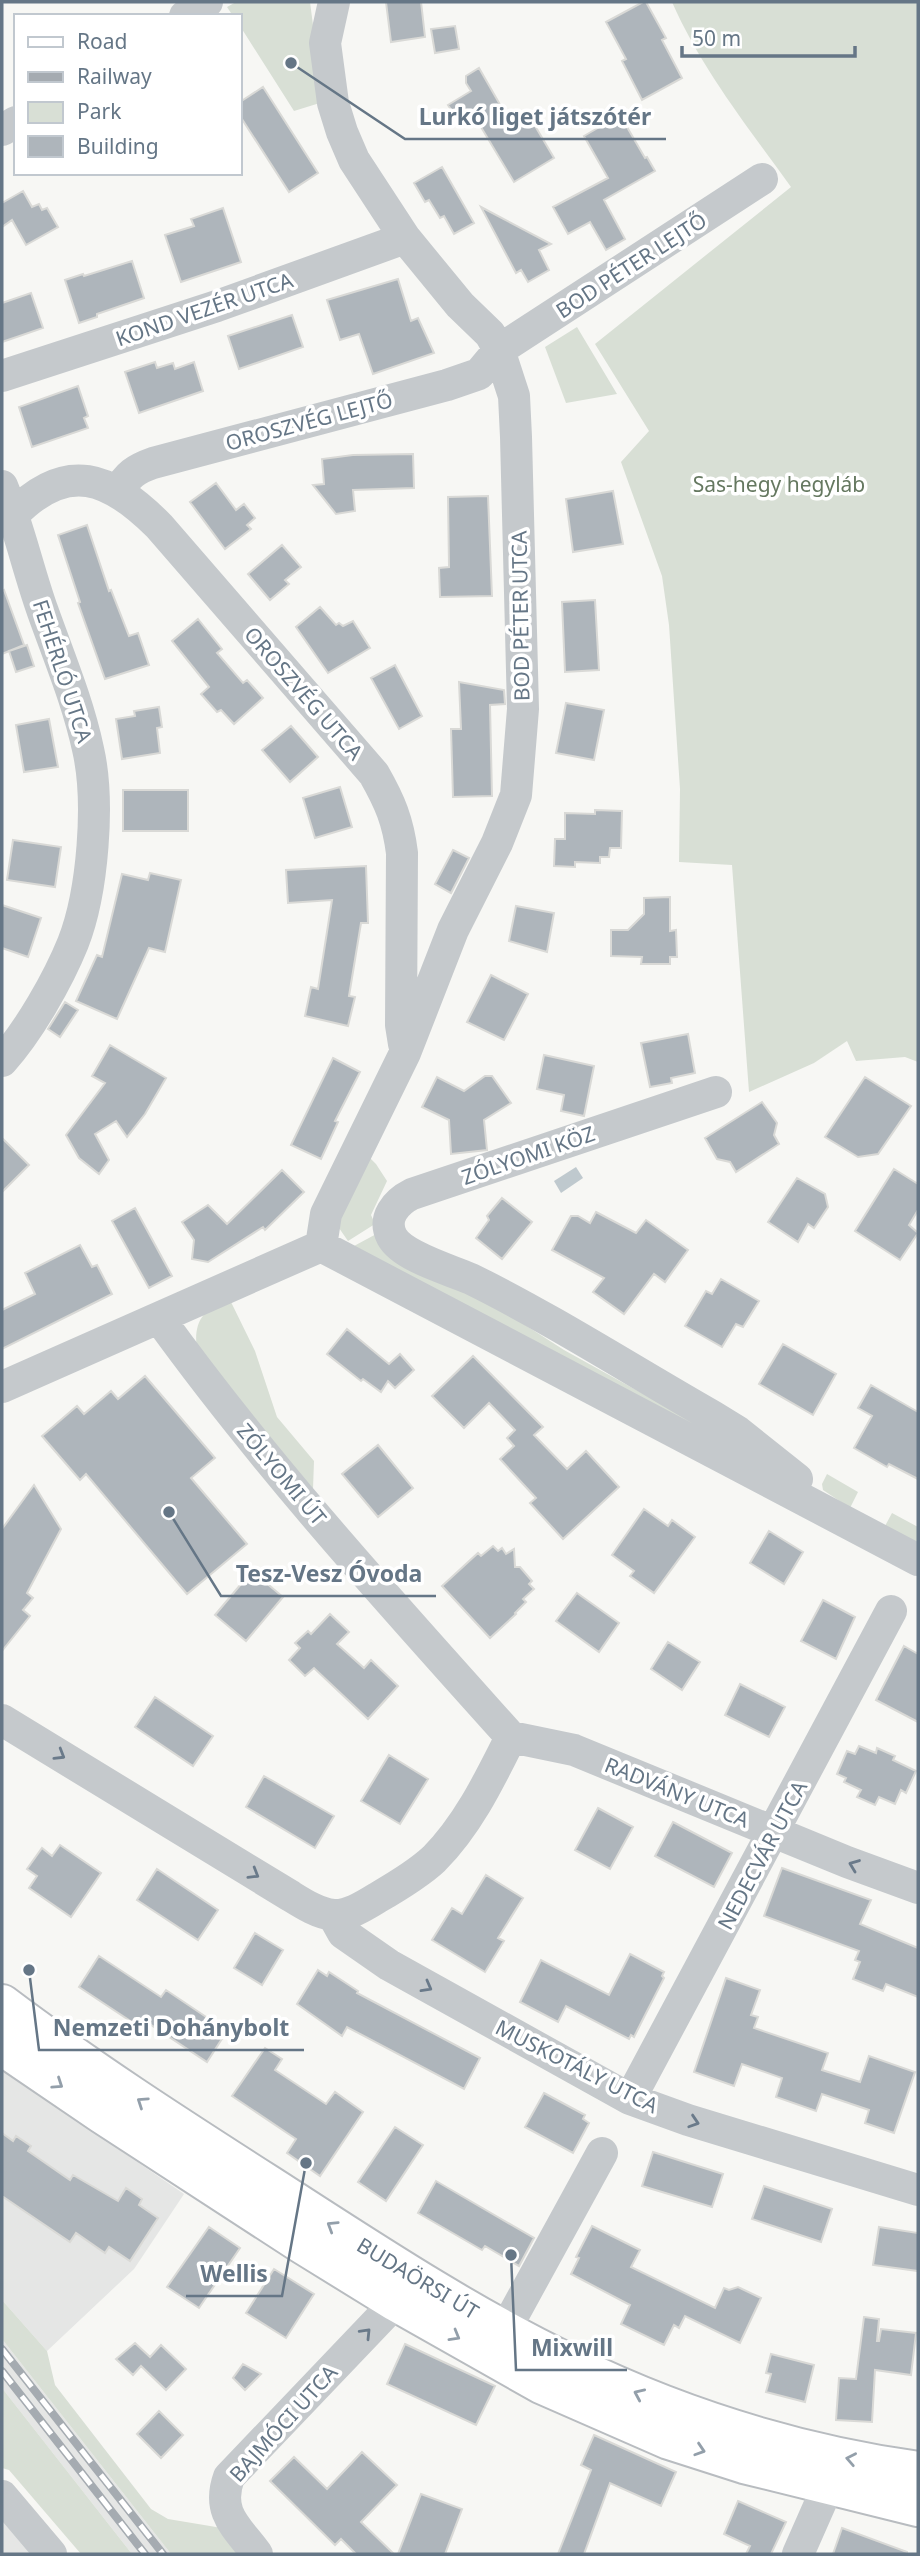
<svg xmlns="http://www.w3.org/2000/svg" width="920" height="2556" viewBox="0 0 920 2556" font-family="'Noto Sans',sans-serif">
<style>
.built{fill:#e5e6e5}
.green{fill:#d8dfd5}
.water{fill:#bfc9ce}
.building{fill:#aeb5bb;stroke:#d9d9d6;stroke-width:2}
.lines{fill:none;stroke-linecap:round;stroke-linejoin:round}
.major-casing{stroke:#b8bcc0;stroke-width:42}
.minor{stroke:#c5c9cc;stroke-width:32}
.major{stroke:#fff;stroke-width:38}
.rail-casing{stroke:#a5abb1;stroke-width:8}
.rail{stroke:#fff;stroke-width:5;stroke-dasharray:16;stroke-linecap:butt}
.oneway{stroke:#6a7a8a}
.oneway2{stroke:#939faa}
.labels{text-anchor:middle;dominant-baseline:central;stroke-width:7;stroke-linejoin:round;paint-order:stroke}
.street-label{font-size:21px;fill:#657686;stroke:#fff}
.park-label{font-size:21px;fill:#657860;stroke:#fff}
.leader{fill:none;stroke:#657686;stroke-width:2.5}
.callout-dot{fill:#657686;stroke:#fff;stroke-width:2.5}
.callout-label{font-size:23px;text-anchor:middle;font-weight:bold;fill:#657686;stroke:#fff;stroke-width:7;stroke-linejoin:round;paint-order:stroke}
</style>
<rect width="100%" height="100%" fill="#f7f7f4"/>
<path class="built" d="M2,2069L184,2194L134,2269L47,2351L2,2300Z
M2,2339L171,2554H132L2,2388Z
M2,2506L42,2554H2Z"/>
<path class="green" d="M236,2H310L323,102L294,111L240,26V16H233L227,7Z
M672,2H918V1062L905,1057L856,1061L847,1041L814,1063L749,1092L732,865L679,862L680,789L669,625L662,576L621,462L649,431L595,344L791,187C748,127 702,70 672,2Z
M577,327L617,394L566,403L545,347Z
M366,1154L376,1164L387,1181L371,1215L375,1224L348,1241L339,1228V1215Z
M380,1232L564,1350L748,1452L780,1476L354,1246Z
M230,1300L255,1351L277,1417L314,1461L313,1489L198,1355C192,1326 200,1308 230,1300Z
M827,1474L858,1492L850,1508L823,1490L822,1484Z
M892,1513L918,1527V1544L885,1526Z
M2,2300L47,2351L55,2385L151,2509L168,2519L222,2528L243,2554H171L2,2339Z
M2,2388L132,2554H81L9,2470L2,2468Z"/>
<path class="water" d="M576,1167L583,1178L561,1193L554,1181Z"/>
<path class="building" d="M386,2H421L425,37L391,42Z
M643,2H646L666,38L662,40L682,78L642,100L622,61L626,59L606,22Z
M455,26L459,49L435,53L431,29Z
M479,68L514,129L531,119L554,158L514,182L475,117L461,125L448,105L471,91L466,83V76Z
M263,87L318,173L289,192L240,116V102Z
M620,115L645,158L647,157L655,171L604,200L625,239L606,250L590,222L568,234L553,207L608,178L584,136Z
M442,167L474,223L454,234L444,216L440,218L429,200L425,202L414,183Z
M23,191L32,207L39,204L42,210L47,208L58,227L26,245L12,220L2,227V203Z
M481,207L551,244L539,250L549,270L528,282L521,270L516,273Z
M223,208L241,262L181,282L165,235L194,226L191,219Z
M132,261L144,298L97,314V317L79,323L65,280L83,274L84,276Z
M398,279L411,321L418,318L434,353L373,374L359,334L340,340L327,300Z
M31,293L43,328L2,342V303Z
M292,315L303,347L239,369L228,336Z
M155,362L157,368L173,363L175,369L194,362L203,391L139,413L125,372Z
M78,386L88,416L84,418L88,428L32,447L19,407Z
M413,454L414,488L353,490L355,511L336,514L313,485L324,484L322,459L353,455Z
M216,483L236,510L244,504L255,518L247,525L251,529L225,549L190,502Z
M613,491L623,544L573,552L566,499Z
M488,496L492,596L440,597L439,568L449,567L448,497Z
M87,525L109,591L111,590L129,636L138,633L149,665L105,679L78,603L80,602L58,535Z
M282,545L301,567L285,580L289,584L270,600L248,574Z
M4,590L24,645L2,654V591Z
M595,600L599,670L565,672L562,602Z
M320,607L336,625L339,623L343,626L353,621L370,648L328,673L296,627Z
M198,619L222,649L217,653L243,683L247,680L263,698L234,724L221,710L217,712L201,694L209,687L172,641Z
M27,645L34,666L16,672L9,651Z
M395,665L422,716L399,729L371,678Z
M459,682L504,690L505,704L490,705L492,796L453,797L451,729H461Z
M566,703L604,710L594,760L556,753Z
M159,707L162,727L157,728L160,753L122,759L116,719L135,716L134,711Z
M49,719L58,767L24,772L16,725Z
M291,726L318,757L290,782L262,750Z
M340,787L352,827L315,838L303,798Z
M123,790H188V831H123Z
M595,810L622,811L621,848H610L609,857H600V863L575,862V867L554,866L555,839H565V813L595,814Z
M13,840L61,847L55,887L7,880Z
M453,850L469,858L451,893L435,884Z
M366,866L368,923H361L349,996L355,997L348,1026L305,1016L311,987L318,989L332,900L288,903L286,870Z
M150,873L181,880L165,952L149,948L117,1019L76,1001L97,955L102,957L122,874L148,880Z
M670,897V931L676,930L677,957H670V964H641L642,957L611,956V930H628L644,914V898Z
M2,905L41,918L28,957L2,948Z
M516,906L554,913L547,952L509,941Z
M491,975L528,994L504,1040L467,1022Z
M65,1002L78,1010L60,1037L48,1029Z
M688,1034L695,1073L671,1078L672,1083L650,1087L641,1043Z
M110,1045L166,1078L145,1114L127,1137L116,1121L95,1134L109,1160L99,1174L79,1158L66,1135L105,1083L92,1076Z
M544,1055L594,1066L584,1116L561,1111L564,1095L537,1089Z
M333,1058L360,1072L335,1121L338,1122L321,1159L291,1145Z
M485,1076H492L511,1103L484,1120L487,1150L451,1154L449,1120L422,1107L437,1077L464,1091Z
M865,1077L911,1106L878,1154L858,1157L825,1137Z
M762,1102L777,1123L774,1135L779,1144L736,1172L730,1162L717,1159L705,1138Z
M2,1138L29,1165L2,1192Z
M894,1169L918,1184V1210L909,1225L918,1233L900,1260L855,1231Z
M282,1170L304,1192L265,1230L263,1227L208,1262L192,1259L194,1240L182,1222L208,1205L227,1224Z
M797,1178L825,1194L828,1207L814,1228L808,1224L798,1242L768,1222Z
M502,1198L532,1222L502,1259L476,1238L489,1220L487,1216Z
M135,1208L172,1276L149,1288L112,1221Z
M596,1212L636,1233L646,1220L688,1250L665,1282L654,1274L624,1314L593,1292L604,1278L552,1250L571,1216H578L590,1223Z
M80,1245L92,1267L97,1265L112,1294L2,1349V1310L35,1294L25,1273Z
M721,1279L759,1301L743,1327L736,1324L722,1347L685,1326L706,1291L712,1294Z
M347,1329L389,1364L400,1354L414,1370L395,1388L388,1381L381,1392L363,1379L361,1381L327,1354Z
M783,1344L836,1374L813,1415L759,1384Z
M473,1356L543,1427L534,1435L567,1469L586,1451L619,1487L563,1539L530,1503L536,1498L500,1459L514,1446L507,1438L515,1430L489,1403L464,1428L432,1396Z
M145,1376L215,1458L191,1478L247,1544L187,1594L86,1474L80,1480L42,1436L77,1406L84,1414L111,1391L118,1399Z
M871,1385L918,1412V1479L889,1464L887,1467L854,1448L872,1416L858,1408Z
M378,1445L413,1488L378,1517L342,1474Z
M34,1485L61,1529L27,1593L33,1598L23,1610L30,1616L2,1651V1529Z
M644,1509L668,1526L672,1520L695,1537L654,1593L630,1576L634,1571L612,1555Z
M769,1531L803,1552L784,1584L750,1563Z
M493,1546L498,1551L502,1548L506,1554L514,1549L515,1567H520L532,1581L529,1584L534,1589L523,1599L526,1602L515,1613L516,1614L490,1638L442,1586L478,1553L481,1556Z
M252,1571L283,1597L246,1641L215,1615Z
M577,1593L619,1623L599,1652L556,1621Z
M823,1600L855,1617L836,1659L801,1641Z
M330,1614L349,1632L337,1644L364,1668L371,1660L398,1686L368,1719L314,1668L305,1676L289,1660L300,1648L295,1643L308,1631L311,1634Z
M668,1642L700,1662L682,1690L651,1669Z
M904,1646L918,1654V1722L876,1700Z
M740,1684L785,1707L769,1737L725,1715Z
M155,1697L213,1736L193,1766L135,1727Z
M859,1746L876,1753L877,1748L895,1756L893,1760L916,1771L906,1793L901,1790L895,1804L879,1797L875,1805L857,1797L861,1790L844,1782L846,1778L837,1774L847,1751L855,1754Z
M389,1755L428,1779L400,1824L361,1801Z
M264,1776L334,1816L315,1848L246,1807Z
M598,1808L633,1827L610,1869L575,1850Z
M673,1822L732,1853L714,1887L655,1856Z
M60,1845L101,1873L71,1917L29,1888L37,1876L27,1869L42,1848L52,1856Z
M782,1868L871,1900L860,1924L918,1948V1997L886,1984L883,1991L853,1979L860,1962L855,1960L859,1951L764,1916Z
M157,1869L218,1910L198,1940L137,1900Z
M486,1875L523,1898L498,1938L504,1941L485,1972L432,1940L452,1908L462,1914Z
M255,1933L283,1950L262,1985L234,1968Z
M630,1954L664,1972L662,1976L664,1978L642,2021L634,2037L631,2035L629,2039L566,2006L558,2022L520,2002L541,1960L609,1995Z
M99,1956L161,1997L166,1990L227,2031L207,2062L145,2021L141,2028L79,1987Z
M318,1970L327,1976L329,1972L358,1991L357,1993L480,2058L464,2089L347,2027L342,2036L297,2004Z
M726,1978L760,1990L751,2015L758,2017L754,2028L828,2053L822,2070L860,2082L869,2056L915,2072L894,2133L865,2123L869,2110L822,2094L816,2111L776,2097L782,2078L742,2064L734,2086L694,2072Z
M265,2048L282,2059L275,2070L326,2104L335,2092L363,2112L320,2176L287,2153L296,2139L232,2096Z
M544,2093L585,2115L583,2119L589,2123L573,2153L525,2127Z
M395,2127L423,2145L386,2201L358,2182Z
M2,2133L13,2141L16,2136L31,2146L28,2151L70,2180L73,2175L118,2201L126,2188L142,2199L139,2205L158,2218L130,2261L109,2247L105,2253L76,2233L70,2242L2,2196Z
M653,2152L723,2174L712,2207L642,2186Z
M436,2181L534,2238L519,2266L485,2246L482,2250L418,2213Z
M764,2186L832,2209L821,2242L752,2219Z
M592,2226L640,2250L631,2267L715,2308L724,2288L729,2290L738,2287L761,2298L740,2343L685,2316L679,2328L674,2325L664,2345L621,2324L630,2305L571,2274L579,2258L576,2257Z
M209,2227L240,2248L199,2308L167,2287Z
M879,2227L918,2233V2271L873,2265Z
M274,2269L314,2294L286,2338L246,2313Z
M864,2317L879,2319L877,2341H879L881,2329L916,2333L911,2375L875,2370L872,2422L836,2420L839,2378L856,2379Z
M135,2343L150,2357L161,2345L186,2369L166,2390L141,2366L133,2375L116,2359Z
M405,2344L495,2386L476,2425L387,2384Z
M771,2354L814,2365L805,2402L766,2392L771,2374L766,2373Z
M243,2364L261,2374L245,2390L233,2378Z
M159,2411L183,2435L161,2458L137,2434Z
M594,2435L676,2472L661,2506L610,2483L584,2554H558L591,2470L581,2465Z
M362,2452L397,2485L361,2522L394,2554H356L341,2539L335,2545L270,2481L294,2457L327,2489Z
M421,2494L462,2509L445,2554H398Z
M738,2501L786,2522L771,2554H746L750,2546L724,2534Z
M842,2528L907,2552V2554H833Z"/>
<g class="lines">
<defs>
<path id="major" d="M2,2004C92,2072 188,2133 283,2194C376,2254 470,2316 570,2364C679,2417 798,2454 918,2471
M2,2046L102,2114L302,2244L396,2302L541,2384L669,2440L744,2464L918,2507"/>
</defs>
<use href="#major" class="major-casing"/>
<path class="minor" d="M185,16L207,2
M2,130L16,122
M2,376L217,306L405,238
M2,486C19,527 28,570 43,612C59,657 78,702 88,749C100,801 93,892 73,943C58,980 29,1031 2,1061
M119,491C127,475 136,469 153,463L447,385L479,374L499,350L762,179
M13,515C67,459 110,477 159,526L374,774C390,802 398,821 402,853L401,1025L404,1044
M716,1092L412,1194C396,1202 382,1218 392,1237C403,1257 451,1270 471,1279C552,1319 633,1371 712,1416L738,1432L797,1479
M321,1246L326,1214L405,1053L453,930L497,843L516,795L523,709L516,437L514,396L499,350L490,334L460,305L405,238L354,160L342,132L333,103L325,43L334,2
M2,1387L321,1246L918,1560
M2,1720L289,1895C302,1903 317,1913 333,1915C348,1916 364,1906 377,1898C396,1887 418,1874 434,1859C468,1825 490,1779 511,1737C389,1601 266,1466 159,1318
M511,1737L574,1750L847,1862L918,1888
M333,1915L343,1933L389,1965L630,2099L688,2120L918,2190
M630,2099L891,1611
M505,2330L602,2153
M2,2496L51,2554
M257,2554C237,2527 216,2513 229,2477L396,2302
M798,2554L828,2486"/>
<use href="#major" class="major"/>
<defs>
<path id="rail" d="M2,2349L163,2554
M2,2371L145,2554"/>
</defs>
<use href="#rail" class="rail-casing"/>
<use href="#rail" class="rail"/>
</g>
<defs><path id="oneway-chevron" d="M-2-3.5L2.5 0L-2 3.5" fill="none" stroke-width="1.6" stroke-linecap="round" stroke-linejoin="round" transform="scale(1.75)"/></defs>
<g class="oneway">
<use href="#oneway-chevron" transform="translate(60 1755) rotate(31)"/>
<use href="#oneway-chevron" transform="translate(854 1865) rotate(-159)"/>
<use href="#oneway-chevron" transform="translate(254 1874) rotate(31)"/>
<use href="#oneway-chevron" transform="translate(427 1987) rotate(29)"/>
<use href="#oneway-chevron" transform="translate(694 2122) rotate(18)"/>
<use href="#oneway-chevron" transform="translate(366 2333) rotate(-46)"/>
</g>
<g class="oneway2">
<use href="#oneway-chevron" transform="translate(58 2084) rotate(34)"/>
<use href="#oneway-chevron" transform="translate(142 2102) rotate(-146)"/>
<use href="#oneway-chevron" transform="translate(332 2226) rotate(-148)"/>
<use href="#oneway-chevron" transform="translate(455 2336) rotate(30)"/>
<use href="#oneway-chevron" transform="translate(639 2394) rotate(-156)"/>
<use href="#oneway-chevron" transform="translate(700 2450) rotate(18)"/>
<use href="#oneway-chevron" transform="translate(851 2459) rotate(-169)"/>
</g>
<g class="labels">
<g class="street-label">
<text transform="translate(631 265) rotate(-33)">BOD PÉTER LEJTŐ</text>
<text transform="translate(204 309) rotate(-19)">KOND VEZÉR UTCA</text>
<text transform="translate(309 421) rotate(-15)">OROSZVÉG LEJTŐ</text>
<text transform="translate(520 616) rotate(-91)">BOD PÉTER UTCA</text>
<text transform="translate(63 671) rotate(72)">FEHÉRLÓ UTCA</text>
<text transform="translate(304 693) rotate(49)">OROSZVÉG UTCA</text>
<text transform="translate(528 1155) rotate(-19)">ZÓLYOMI KÖZ</text>
<text transform="translate(282 1474) rotate(50)">ZÓLYOMI ÚT</text>
<text transform="translate(677 1792) rotate(22)">RADVÁNY UTCA</text>
<text transform="translate(762 1855) rotate(-62)">NEDECVÁR UTCA</text>
<text transform="translate(577 2066) rotate(27)">MUSKOTÁLY UTCA</text>
<text transform="translate(418 2278) rotate(31)">BUDAÖRSI ÚT</text>
<text transform="translate(283 2423) rotate(-48)">BAJMÓCI UTCA</text>
</g>
<g class="park-label">
<text x="779" y="484">Sas-hegy hegyláb</text>
</g>
</g>
<path class="leader" d="M291 63L405 139H666M169 1512L221 1596H436M29 1970L39 2050H304M306 2163L282 2296H186M511 2255L516 2370H627"/>
<g class="callout-dot">
<circle cx="291" cy="63" r="7"/>
<circle cx="169" cy="1512" r="7"/>
<circle cx="29" cy="1970" r="7"/>
<circle cx="306" cy="2163" r="7"/>
<circle cx="511" cy="2255" r="7"/>
</g>
<g class="callout-label">
<text x="535" y="125">Lurkó liget játszótér</text>
<text x="329" y="1582">Tesz-Vesz Óvoda</text>
<text x="171" y="2036">Nemzeti Dohánybolt</text>
<text x="234" y="2282">Wellis</text>
<text x="572" y="2356">Mixwill</text>
</g>
<rect width="920" height="2556" fill="none" stroke="#657686" stroke-width="7"/>
<rect x="14" y="14" width="228" height="161" fill="#ffffff" stroke="#c1c8cf" stroke-width="2"/>
<rect x="28" y="37" width="35" height="10" fill="#ffffff" stroke="#c1c8cf" stroke-width="2"/>
<text x="77" y="49" font-size="21" fill="#657686">Road</text>
<rect x="28" y="72" width="35" height="10" fill="#a5abb1" stroke="#c1c8cf" stroke-width="2"/>
<text x="77" y="84" font-size="21" fill="#657686">Railway</text>
<rect x="28" y="102" width="35" height="21" fill="#d8dfd5" stroke="#c1c8cf" stroke-width="2"/>
<text x="77" y="119" font-size="21" fill="#657686">Park</text>
<rect x="28" y="136" width="35" height="21" fill="#aeb5bb" stroke="#c1c8cf" stroke-width="2"/>
<text x="77" y="154" font-size="21" fill="#657686">Building</text>
<path d="M682 46v10h173v-10" fill="none" stroke="#657686" stroke-width="3.5"/>
<text x="692" y="46" font-size="21" fill="#657686" stroke="#ffffff" stroke-width="5" paint-order="stroke">50 m</text>
</svg>
